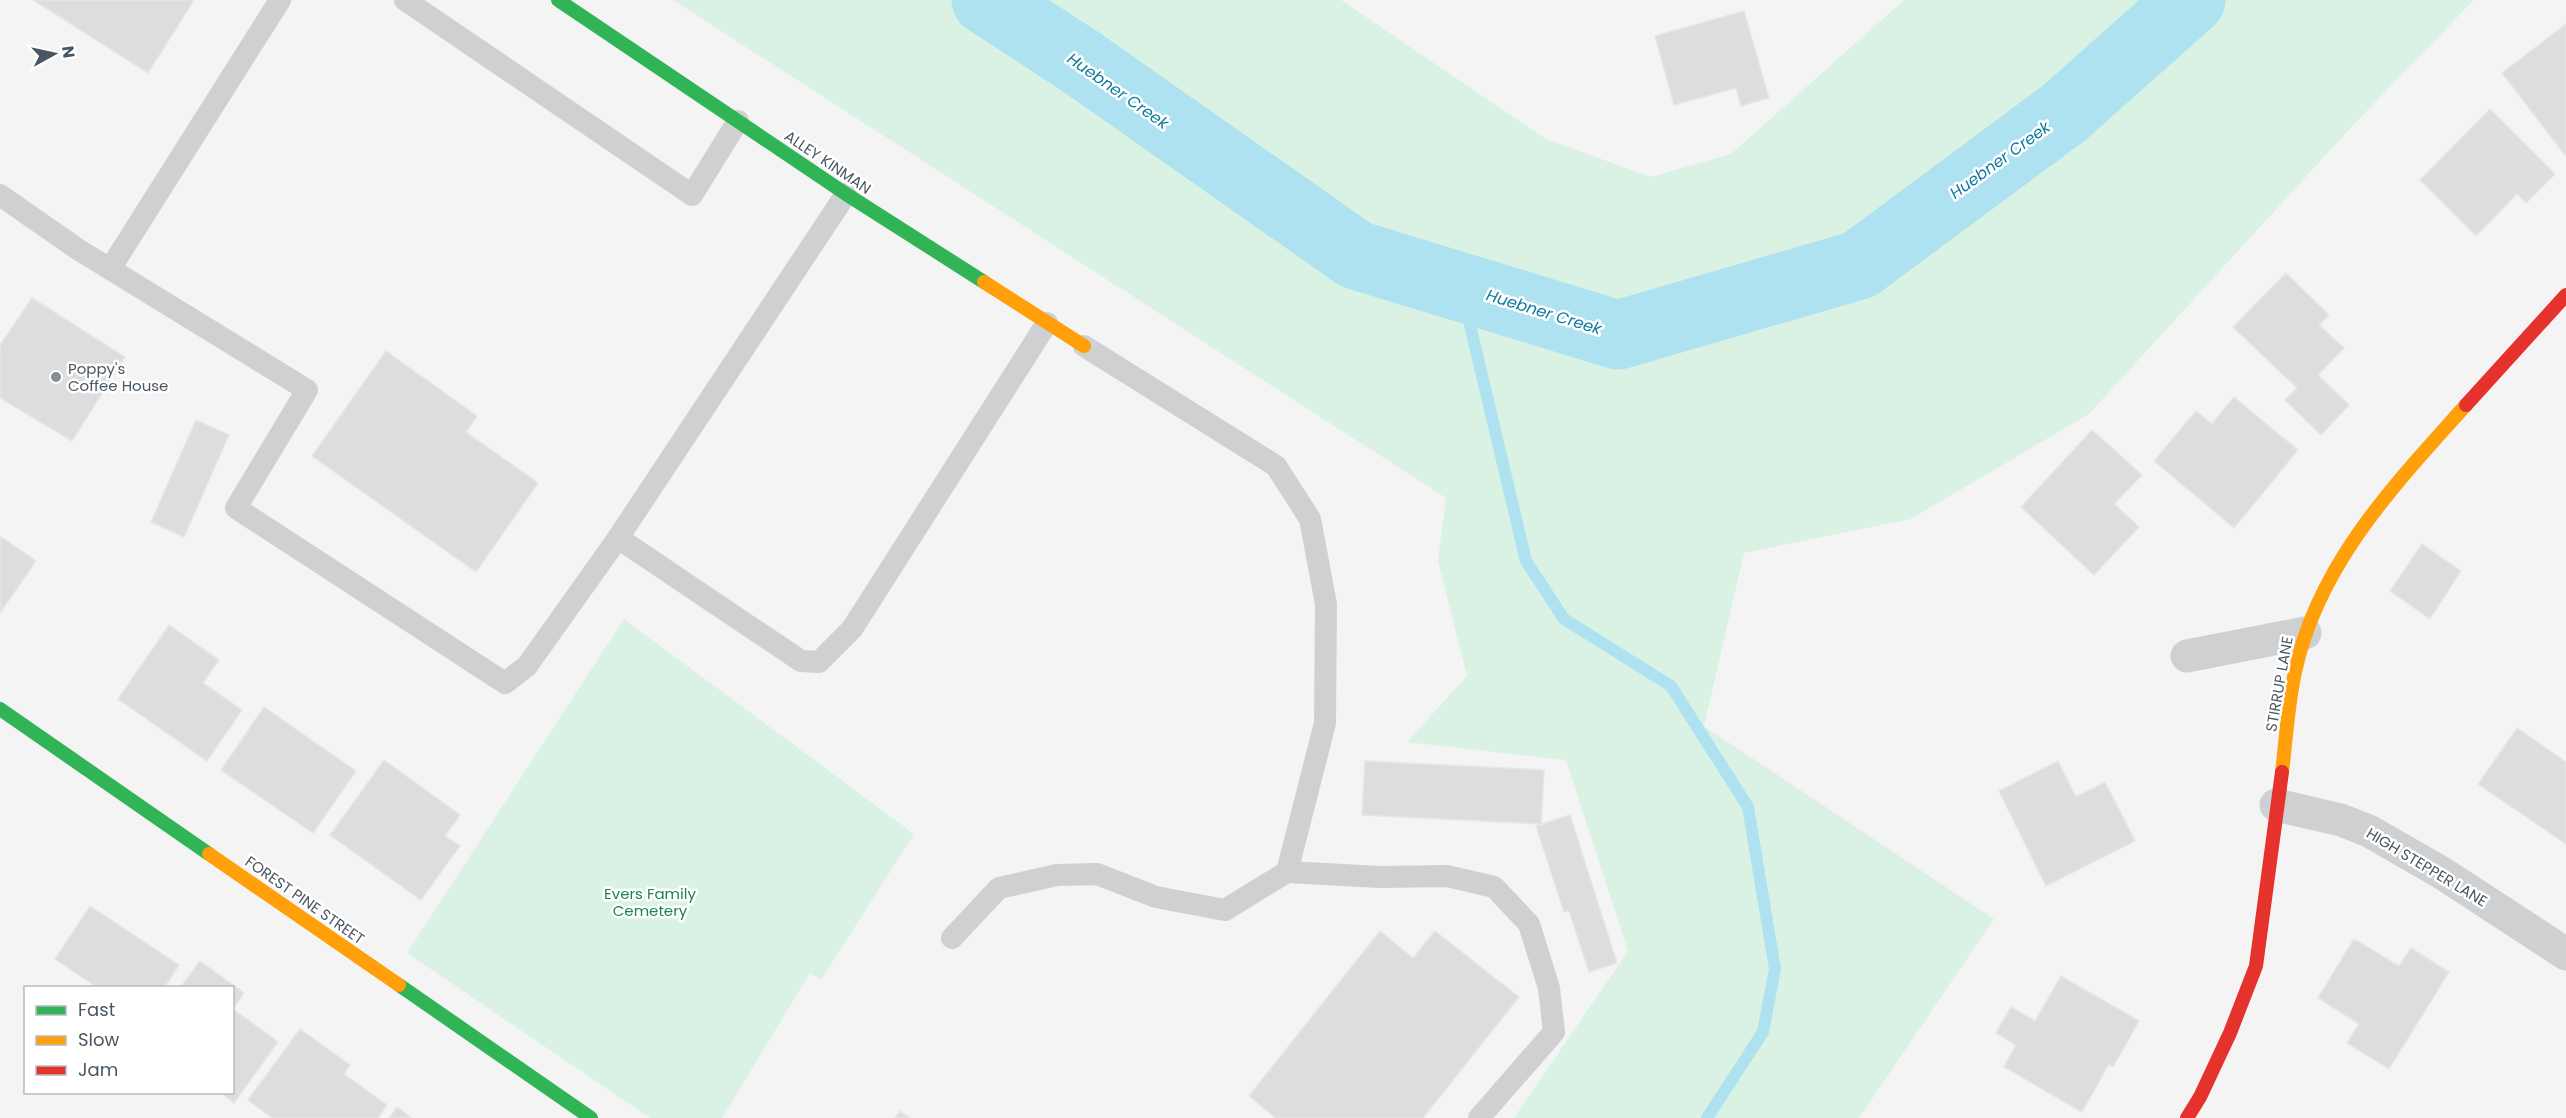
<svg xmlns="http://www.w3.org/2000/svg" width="2566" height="1118" viewBox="0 0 2566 1118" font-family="Poppins,sans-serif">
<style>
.green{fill:#d9f2e3}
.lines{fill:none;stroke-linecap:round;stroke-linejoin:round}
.stream{stroke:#aee2f0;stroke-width:12}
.river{stroke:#aee2f0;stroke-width:69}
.building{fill:#ddddde;stroke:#e5e6e7;stroke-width:1.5}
.lane{stroke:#ced0d2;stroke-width:22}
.street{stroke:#ced0d2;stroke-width:33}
.fast{stroke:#30b455;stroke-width:14}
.slow{stroke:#ff9f0a;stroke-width:14}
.jam{stroke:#e5322d;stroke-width:14}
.poi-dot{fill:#868d94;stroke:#fff;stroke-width:2}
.labels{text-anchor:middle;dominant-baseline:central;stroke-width:5;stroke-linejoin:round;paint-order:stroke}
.street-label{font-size:15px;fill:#4a5661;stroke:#fff}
.poi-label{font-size:15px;fill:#4a5661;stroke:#fff;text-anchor:start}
.park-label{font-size:15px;fill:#17864f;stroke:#fff}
.water-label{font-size:16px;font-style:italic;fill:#0c7c9b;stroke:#fff}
</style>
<rect width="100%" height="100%" fill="#f4f4f4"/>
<path class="green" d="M673,0H1341L1546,139L1651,177L1731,154L1904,0H2474L2354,124L2089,414L1911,519L1744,553L1704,726L1994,919L1859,1118H1514L1628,951L1566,760L1407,742L1467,676L1438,561L1446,498Z
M624,619L914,834L821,980L810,973L722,1118H650L407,953Z"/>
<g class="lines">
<path class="stream" d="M1461,287L1526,561L1564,619L1671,686L1748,807L1775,969L1763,1032L1707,1118"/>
<path class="river" d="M986,0L1081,62L1356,255L1618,335L1859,265L2064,113L2191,0"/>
</g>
<path class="building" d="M33,0H194L148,73Z
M1744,11L1769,98L1741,106L1736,88L1674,105L1655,36Z
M2566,24V154L2565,155L2502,73Z
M2490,109L2555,174L2526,203L2517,194L2476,236L2420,180Z
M2286,273L2329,315L2319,325L2344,348L2318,375L2349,405L2321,435L2285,400L2297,388L2233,327Z
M32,298L125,357L72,441L0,398V345Z
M386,351L477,416L466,432L538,483L476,572L312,456Z
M2234,397L2298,450L2234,528L2154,461L2196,411L2212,424Z
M196,420L229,435L184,537L151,522Z
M2092,430L2142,475L2114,504L2139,527L2094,575L2021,507Z
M0,536L36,561L0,613Z
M2422,544L2461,571L2430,619L2390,591Z
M169,625L219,660L203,683L242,710L207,761L118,699Z
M264,707L356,771L313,833L221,770Z
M2517,728L2566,762V844L2478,784Z
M384,760L460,815L445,836L460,846L421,900L330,835Z
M1365,761L1544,770L1541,824L1362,815Z
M2058,761L2076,797L2105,782L2135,841L2046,886L1999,791Z
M1570,815L1617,963L1589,972L1569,911L1564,912L1536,826Z
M90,906L179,965L164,988H98L55,959Z
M1380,931L1413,958L1435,931L1519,997L1423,1118H1276L1249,1096Z
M2354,939L2399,966L2411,948L2449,972L2389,1069L2347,1043L2359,1024L2318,998Z
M200,961L244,993L233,1009L278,1042L234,1103L220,1092H232V988H180Z
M2061,976L2139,1021L2113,1067L2109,1064L2082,1112L2004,1067L2016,1045L1996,1033L2011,1007L2035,1021Z
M300,1029L350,1065L344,1074L387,1105L378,1118H272L248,1100Z
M397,1107L412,1118H389Z
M900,1111L910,1118H895Z"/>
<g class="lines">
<path class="lane" d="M405,0L692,195L738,121
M0,195L79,250L307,390L236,508L505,683L527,666L618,538L801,661L819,662L852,629L1047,323
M110,269L280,0
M618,538L846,194
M1287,872L1380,877L1447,876L1494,887L1529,924L1549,988L1554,1032L1479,1118
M952,938L999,888L1057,875L1097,874L1156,897L1225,910L1287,872L1325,723L1326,604L1310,519L1276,466L1084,346"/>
<path class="street" d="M2187,656L2305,633
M2276,805L2341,820L2369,831L2442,873L2566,954"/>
<path class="fast" d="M558,0L846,194L984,282
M0,709L209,854
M399,985L591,1118"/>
<path class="slow" d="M984,282L1084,346
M2282,772C2286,739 2288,704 2295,672C2318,564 2395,484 2466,405
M209,854L399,985"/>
<path class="jam" d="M2466,405L2566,295
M2187,1118L2200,1097L2230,1033L2256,966L2282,772"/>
</g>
<circle class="poi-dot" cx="56" cy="377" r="6"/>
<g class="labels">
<g class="street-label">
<text transform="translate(828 162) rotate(34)">ALLEY KINMAN</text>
<text transform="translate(2279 684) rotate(-80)">STIRRUP LANE</text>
<text transform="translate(2427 867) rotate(31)">HIGH STEPPER LANE</text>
<text transform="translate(305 900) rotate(35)">FOREST PINE STREET</text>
</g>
<g class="poi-label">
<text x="68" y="368">Poppy's<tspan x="68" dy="17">Coffee House</tspan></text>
</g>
<g class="park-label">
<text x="650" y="893">Evers Family<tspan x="650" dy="17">Cemetery</tspan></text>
</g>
<g class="water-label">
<text transform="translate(1118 91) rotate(35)">Huebner Creek</text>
<text transform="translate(2000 160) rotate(-36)">Huebner Creek</text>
<text transform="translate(1544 312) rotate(17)">Huebner Creek</text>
</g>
</g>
<rect x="24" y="986" width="210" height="108" fill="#ffffff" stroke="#b7bbc0" stroke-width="1.5"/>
<rect x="36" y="1006" width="30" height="9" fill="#30b455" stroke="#b7bbc0" stroke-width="1.5"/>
<text x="78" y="1016" font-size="18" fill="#4a5661">Fast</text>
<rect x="36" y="1036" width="30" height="9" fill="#ff9f0a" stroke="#b7bbc0" stroke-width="1.5"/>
<text x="78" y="1046" font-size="18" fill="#4a5661">Slow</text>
<rect x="36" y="1066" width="30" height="9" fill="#e5322d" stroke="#b7bbc0" stroke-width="1.5"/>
<text x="78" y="1076" font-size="18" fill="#4a5661">Jam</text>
<g transform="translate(54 54) rotate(82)" stroke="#ffffff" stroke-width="4.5" paint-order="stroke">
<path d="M0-4.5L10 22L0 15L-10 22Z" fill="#4a5661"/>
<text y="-9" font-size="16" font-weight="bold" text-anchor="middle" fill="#4a5661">N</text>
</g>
</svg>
